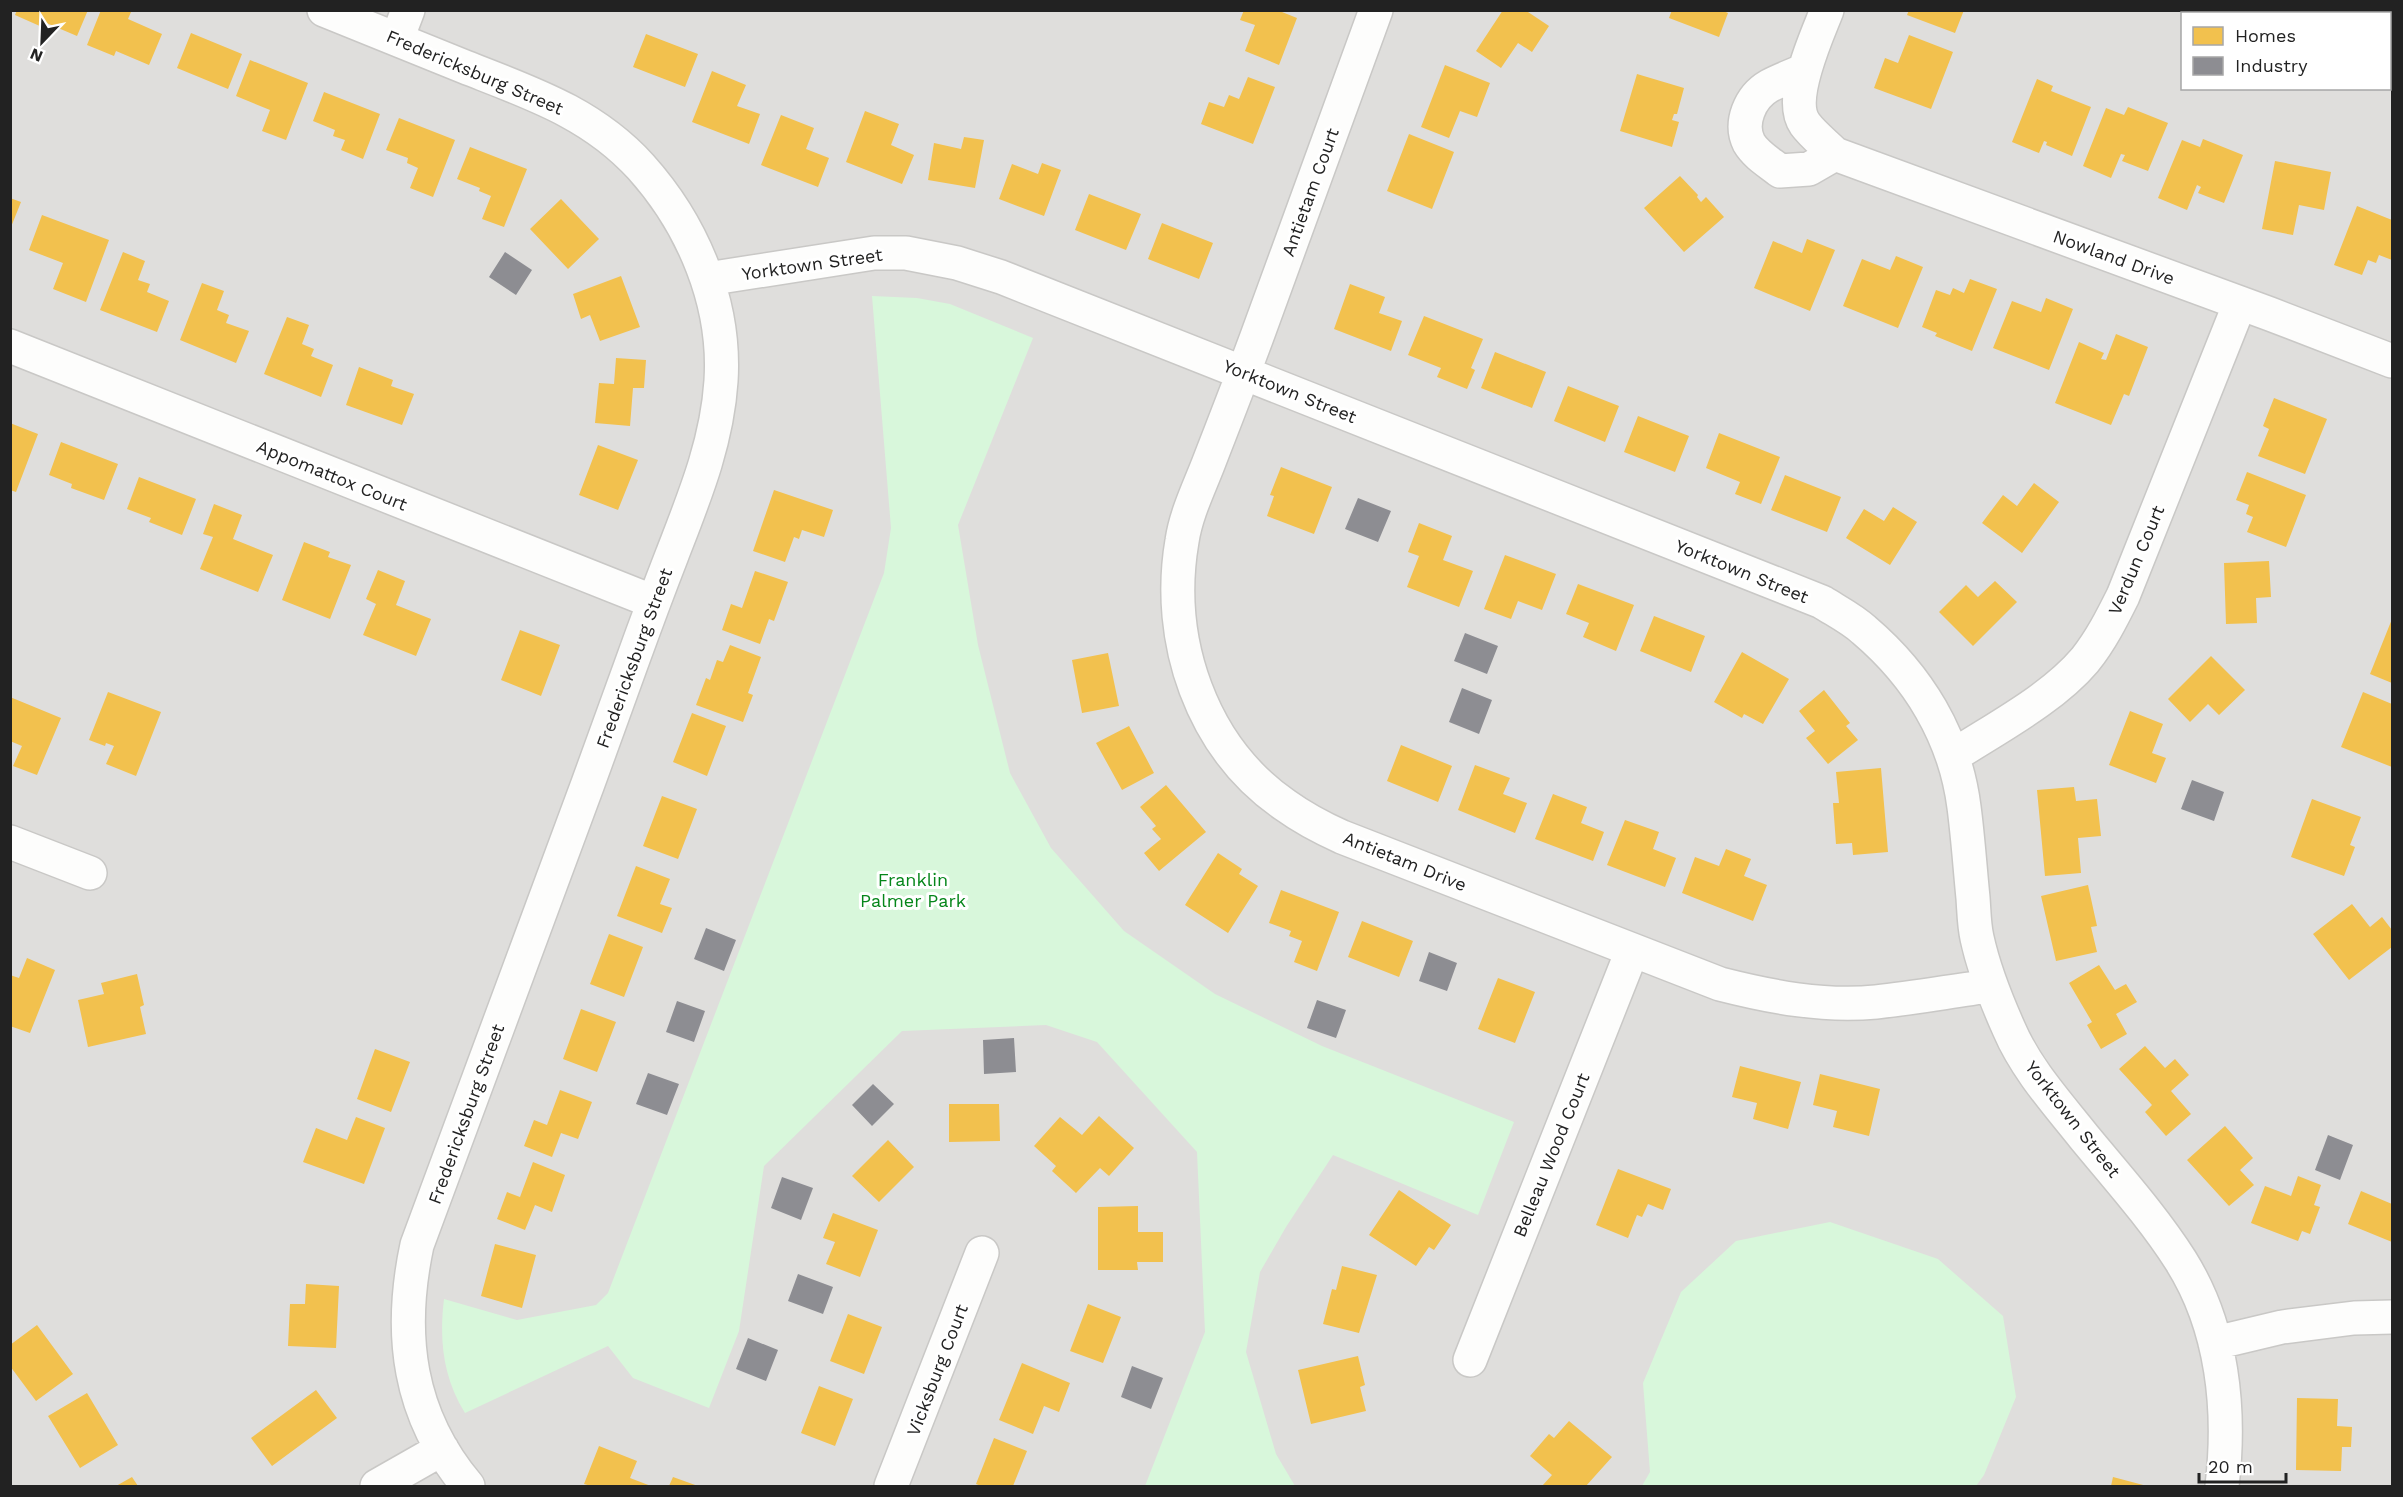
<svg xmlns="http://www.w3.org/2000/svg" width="2403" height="1497" viewBox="0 0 2403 1497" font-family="'Work Sans',sans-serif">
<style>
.residential{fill:#dfdedc;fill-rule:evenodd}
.park{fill:#d8f7db}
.homes{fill:#f2c14e}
.industry{fill:#8d8d92}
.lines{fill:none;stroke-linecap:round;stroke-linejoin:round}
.minor-casing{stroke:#c9c8c6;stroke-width:36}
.minor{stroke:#fdfdfc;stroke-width:33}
.labels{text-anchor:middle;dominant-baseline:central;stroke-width:6;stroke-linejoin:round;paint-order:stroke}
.street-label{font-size:18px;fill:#222;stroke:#fff}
.park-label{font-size:18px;fill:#05861a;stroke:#fff}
</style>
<rect width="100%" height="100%" fill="#f0efea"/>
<path class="residential" d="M10,11H2392V1486H11ZM2182,14H2390V88H2182Z"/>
<path class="park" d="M872,296L917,298L950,304L1033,338L958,525L978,645L1010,773L1051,848L1124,931L1215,994L1322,1046L1514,1122L1478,1215L1333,1155L1286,1227L1260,1272L1246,1352L1276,1454L1295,1486H1145L1205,1332L1197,1152L1097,1042L1046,1025L902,1031L764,1166L739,1331L709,1408L633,1378L608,1346L465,1413C443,1378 439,1340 444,1299L517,1320L596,1305L608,1293L884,573L891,528Z
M1830,1222L1938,1259L2003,1316L2016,1397L1984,1475L1976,1486H1642L1650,1472L1643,1383L1681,1292L1736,1241Z"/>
<path class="homes" d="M17,10H88L77,36L44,22L42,27L15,15Z
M101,10H128L131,12L128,19L162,34L149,65L116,51L114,56L87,45Z
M1244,10H1277L1297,18L1279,65L1245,51L1255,25L1240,20Z
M1503,10H1525L1549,26L1532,52L1518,43L1501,68L1476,51Z
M1672,10H1721L1728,13L1719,37L1669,18Z
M1909,10H1964L1955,33L1907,15Z
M2300,10H2360V14H2299Z
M191,33L242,54L228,89L177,68Z
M646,34L698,54L685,87L633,67Z
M1909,35L1953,52L1931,109L1874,88L1885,58L1898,63Z
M250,60L308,83L286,140L262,131L270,110L236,96Z
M1445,65L1490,83L1477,117L1460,111L1449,138L1421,127Z
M712,71L746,85L737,106L760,114L749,144L692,122Z
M1637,74L1684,88L1677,114H1674L1672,120L1679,122L1672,147L1620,131Z
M1248,77L1275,87L1253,144L1201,124L1209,102L1224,107L1229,95L1239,99Z
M2037,79L2053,86L2051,91L2091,107L2072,156L2046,145L2047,142L2044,141L2039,153L2012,142Z
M324,92L380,114L363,159L341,150L345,140L333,136L335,130L313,121Z
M2128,107L2168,123L2148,171L2122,161L2125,155L2121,154L2111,178L2083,166L2106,108L2124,115Z
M865,111L899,124L891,145L914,155L902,184L846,162Z
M781,115L814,128L806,149L829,158L818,187L761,165Z
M399,118L455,140L433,197L410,188L418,168L407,163L408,158L386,150Z
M1409,134L1454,152L1432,209L1387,191Z
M964,137L984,140L975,188L928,180L934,143L961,149Z
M2203,139L2243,155L2224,203L2198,193L2201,187L2197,185L2187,210L2158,198L2182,140L2200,147Z
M470,147L527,169L504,227L482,219L491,196L479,191L480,188L457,179Z
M2275,161L2331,172L2324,210L2299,205L2293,235L2262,229Z
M1042,163L1061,170L1044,216L999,199L1012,164L1038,174Z
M1680,176L1698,195L1697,197L1701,202L1706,197L1724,217L1684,252L1644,208Z
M1089,194L1141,214L1126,250L1075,230Z
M10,198L21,202L11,227H10Z
M561,199L599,239L568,269L530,229Z
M2357,206L2392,220V260L2379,255L2376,263L2368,260L2362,275L2334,265Z
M42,215L109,240L86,302L53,289L63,263L29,250Z
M1162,223L1213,243L1199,279L1148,259Z
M1807,239L1835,250L1810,311L1754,288L1773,241L1802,253Z
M123,252L145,261L138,280L150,284L147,292L169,301L157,332L100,310Z
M1896,256L1923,267L1898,328L1843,306L1862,259L1890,270Z
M621,276L640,327L600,341L590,315L581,319L573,294Z
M1970,279L1997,289L1972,351L1935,336L1937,333L1922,327L1936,290L1950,295L1953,288L1964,293Z
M202,283L224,291L217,310L229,315L226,323L249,331L236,363L180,340Z
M1350,284L1385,297L1379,313L1402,321L1391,351L1334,329Z
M2046,298L2073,309L2049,370L1993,348L2012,301L2041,312Z
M1424,316L1483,339L1471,368L1475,370L1467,389L1437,377L1441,368L1408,355Z
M287,317L309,325L302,344L314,349L311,356L333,365L321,397L264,374Z
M2116,334L2148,347L2129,396L2124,394L2111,425L2055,403L2079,342L2104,353L2101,359L2106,360Z
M1495,352L1546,372L1532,408L1481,388Z
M616,358L646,360L644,388H633L630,426L595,423L599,383L614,384Z
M359,367L393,380L391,386L414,394L402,425L346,405Z
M1568,386L1619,406L1605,442L1554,421Z
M2274,398L2327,419L2305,474L2258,456L2269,429L2263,426Z
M1638,416L1689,436L1675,472L1624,452Z
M10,423L38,434L16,492L10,490Z
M1719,433L1780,457L1761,504L1735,494L1740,482L1706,468Z
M61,442L118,464L104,500L71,488L72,484L49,475Z
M598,445L638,460L618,510L579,495Z
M1281,467L1332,487L1314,534L1267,516L1274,496L1270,495Z
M2247,472L2306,495L2286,547L2247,532L2253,517L2246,514L2249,505L2236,500Z
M1785,475L1841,497L1827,532L1771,510Z
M139,477L196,499L182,535L149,522L151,518L127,509Z
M2034,483L2059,502L2022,553L1982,523L2003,495L2017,506Z
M774,490L833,510L824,537L802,530L799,539L794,537L785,562L753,551Z
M214,504L242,515L233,539L273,555L258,592L200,569L213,537L203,534Z
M1893,507L1917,522L1890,565L1846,538L1864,509L1884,521Z
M1419,523L1452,536L1443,560L1473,571L1459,607L1407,587L1419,556L1408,552Z
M304,542L330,552L328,557L351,565L330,619L282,600Z
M1505,555L1556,574L1542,610L1518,601L1511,619L1484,609Z
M2269,561L2271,597L2256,598L2257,623L2226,624L2224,563Z
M378,570L405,581L396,605L431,619L416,656L363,635L376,604L366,599Z
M755,571L788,582L774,621L769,619L760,644L722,630L731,604L742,608Z
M1995,581L2017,602L1973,646L1939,612L1966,585L1978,597Z
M1578,584L1634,605L1616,651L1583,637L1589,623L1566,614Z
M1654,616L1705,636L1691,672L1640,651Z
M2392,619V683L2370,674Z
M520,630L560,645L541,696L501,680Z
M730,645L761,657L748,693L753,695L743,722L696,705L706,678L710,680L717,660L723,662Z
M1742,652L1789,679L1763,724L1744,714L1742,718L1714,702Z
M1108,653L1119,706L1082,713L1072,660Z
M2211,656L2245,690L2219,715L2208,704L2190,722L2168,699Z
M1824,690L1850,723L1846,726L1858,740L1828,764L1806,738L1815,731L1799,711Z
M108,692L161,712L136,776L106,764L114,746L106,743L105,746L89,740Z
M2363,692L2392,704V767L2341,747Z
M10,697L61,718L37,775L13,766L22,746L10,741Z
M2130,711L2163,724L2152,753L2166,758L2156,783L2109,765Z
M692,713L726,726L707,776L673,762Z
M1129,726L1154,773L1122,790L1096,743Z
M1401,745L1452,766L1438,802L1387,781Z
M1475,765L1510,778L1503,794L1527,803L1515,833L1458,810Z
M1881,768L1888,852L1853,855L1852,843L1836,844L1833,803H1839L1836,772Z
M1166,785L1206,832L1159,871L1144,853L1161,839L1152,829L1156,826L1140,807Z
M2074,787L2076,801L2097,799L2101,836L2078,838L2081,873L2045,876L2037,790Z
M1553,794L1587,807L1581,823L1604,832L1593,861L1535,839Z
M662,796L697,809L678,859L643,846Z
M2312,799L2361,817L2350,845L2355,847L2344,876L2291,857Z
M1625,820L1659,832L1653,849L1676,858L1665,887L1607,865Z
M1726,849L1751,859L1744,876L1767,885L1753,921L1682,893L1695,857L1719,866Z
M1218,853L1242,869L1239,874L1258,886L1228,933L1185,905Z
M636,866L670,879L660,904L672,908L662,933L617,916Z
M2088,885L2097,926L2091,927L2097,952L2056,961L2041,896Z
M1281,890L1339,912L1317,971L1294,962L1302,941L1289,936L1291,931L1269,923Z
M2352,904L2370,927L2382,917L2392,930V947L2349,980L2313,934Z
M1362,921L1413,941L1399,977L1348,957Z
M609,934L643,947L624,997L590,984Z
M27,958L55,970L30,1033L10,1026V975L19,978Z
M2099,965L2115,990L2126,984L2137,1002L2116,1014L2127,1034L2101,1049L2087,1025L2092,1022L2069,983Z
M137,974L144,1005L140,1007L146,1034L88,1047L78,1000L104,994L101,983Z
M1498,978L1535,992L1515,1043L1478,1029Z
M581,1009L616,1022L597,1072L563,1059Z
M2145,1046L2165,1068L2175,1059L2189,1075L2171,1091L2191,1114L2166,1136L2145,1112L2152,1105L2119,1069Z
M375,1049L410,1062L391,1112L357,1099Z
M1740,1066L1801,1082L1788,1129L1753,1119L1757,1103L1732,1097Z
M1820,1074L1880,1089L1869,1136L1833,1127L1837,1111L1813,1105Z
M560,1090L592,1102L578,1139L561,1133L552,1157L524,1146L534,1120L547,1125Z
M949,1104H999L1000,1141L949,1142Z
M1099,1116L1134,1148L1109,1176L1100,1168L1076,1193L1052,1171L1056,1166L1034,1146L1060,1117L1082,1135Z
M356,1117L385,1128L364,1184L303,1162L316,1128L347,1140Z
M2225,1126L2253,1158L2240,1170L2254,1185L2229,1206L2187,1160Z
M888,1140L914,1167L879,1202L852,1176Z
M533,1162L565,1175L552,1212L535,1205L525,1230L497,1219L507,1192L520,1197Z
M1618,1169L1671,1189L1663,1210L1648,1204L1642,1217L1637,1215L1628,1238L1596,1225Z
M2298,1176L2321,1185L2314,1205L2320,1207L2310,1234L2302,1231L2298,1241L2251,1223L2265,1186L2291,1196Z
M1399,1190L1451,1225L1434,1250L1429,1247L1416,1266L1369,1235Z
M2361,1191L2392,1204V1242L2348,1224Z
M1138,1206V1232H1163V1262H1137L1138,1270H1098V1207Z
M833,1213L878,1230L860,1277L826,1264L835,1242L823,1238Z
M495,1244L536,1255L522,1308L481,1296Z
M1342,1266L1377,1275L1359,1333L1323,1324L1332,1289L1336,1290Z
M306,1284L339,1286L336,1348L288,1346L290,1304H305Z
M1088,1304L1121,1317L1103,1363L1070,1351Z
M848,1314L882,1327L864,1374L830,1361Z
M37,1325L73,1374L36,1401L10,1366V1345Z
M1358,1356L1365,1385L1360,1387L1366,1411L1311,1424L1298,1370Z
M1022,1363L1070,1383L1059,1412L1044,1406L1033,1434L999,1420Z
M819,1386L853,1399L835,1446L801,1433Z
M316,1390L337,1418L272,1466L251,1438Z
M87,1393L118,1445L80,1468L48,1416Z
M2297,1398L2338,1399L2337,1426L2352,1427L2351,1447H2342L2341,1471L2296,1470Z
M1569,1421L1612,1457L1586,1486H1542L1552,1475L1530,1456L1549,1434L1554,1438Z
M994,1438L1027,1451L1013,1486H981L976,1484Z
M599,1446L637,1461L630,1478L651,1486H591L584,1484Z
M132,1477L138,1486H116Z
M673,1477L698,1486H669Z
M2113,1477L2147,1486H2111Z"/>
<path class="industry" d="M505,252L532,270L516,295L489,277Z
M1358,498L1391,511L1378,542L1345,529Z
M1465,633L1498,646L1487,674L1454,661Z
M1462,688L1492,700L1479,734L1449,722Z
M2192,780L2224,792L2214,821L2181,809Z
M706,928L736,940L724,971L694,959Z
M1429,952L1457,963L1447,991L1419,981Z
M1317,1000L1346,1010L1336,1038L1307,1028Z
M677,1001L705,1011L694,1042L666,1032Z
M1014,1038L1016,1072L984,1074L983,1040Z
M648,1073L679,1084L667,1115L636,1104Z
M873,1084L894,1104L872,1126L852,1105Z
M2328,1135L2353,1145L2340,1180L2315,1170Z
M782,1177L813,1188L801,1220L771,1208Z
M798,1274L833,1287L823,1314L788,1301Z
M748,1338L778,1350L766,1381L736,1369Z
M1132,1366L1163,1378L1151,1409L1121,1397Z"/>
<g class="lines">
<defs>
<path id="minor" d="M324,10C371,29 418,48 465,67C531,93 592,113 641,167C693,225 726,303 721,381C717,443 694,498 672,555C658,591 645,626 632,662C562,857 489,1051 417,1245C398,1334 408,1415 468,1486
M1376,10C1337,117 1298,224 1259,331C1243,375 1226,418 1209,462C1199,488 1186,514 1182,541C1165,640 1201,747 1285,805C1303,818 1322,828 1342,837L1720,984C1771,997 1823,1007 1876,1002C1914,998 1952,991 1990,986
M1827,10C1817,36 1787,99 1805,124C1813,135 1825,144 1835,154L2270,314L2392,361
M397,39L408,10
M1804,70C1792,76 1780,80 1769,86C1750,97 1739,123 1749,143C1756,155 1770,163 1780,171L1809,169L1835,154
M707,279L874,253H906L957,263L1001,277L1822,602C1836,611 1852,619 1864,630C1918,676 1955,736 1964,807C1968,837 1970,868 1973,898C1974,911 1974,925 1977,938C1984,970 1996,1000 2009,1029C2026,1069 2057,1103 2084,1137C2117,1177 2153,1217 2181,1261C2223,1328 2231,1410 2222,1486
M10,346L654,602
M1953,756C1996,728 2052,699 2085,660C2101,640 2112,618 2123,596L2240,303
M10,842L90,873
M2215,1343L2282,1327L2354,1318L2392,1317
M1470,1360L1632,951
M377,1486L442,1449
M891,1486L982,1253"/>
</defs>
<use href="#minor" class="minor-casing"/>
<use href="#minor" class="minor"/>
</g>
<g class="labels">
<g class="street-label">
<text transform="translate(475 72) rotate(23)">Fredericksburg Street</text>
<text transform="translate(1310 192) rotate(-70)">Antietam Court</text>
<text transform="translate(2114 257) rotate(20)">Nowland Drive</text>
<text transform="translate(812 264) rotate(-8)">Yorktown Street</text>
<text transform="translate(1290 391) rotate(22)">Yorktown Street</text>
<text transform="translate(332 475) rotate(22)">Appomattox Court</text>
<text transform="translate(2136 560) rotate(-67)">Verdun Court</text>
<text transform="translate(1742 571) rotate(22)">Yorktown Street</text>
<text transform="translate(634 658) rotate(-70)">Fredericksburg Street</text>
<text transform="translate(1405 861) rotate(22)">Antietam Drive</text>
<text transform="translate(466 1114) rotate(-70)">Fredericksburg Street</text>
<text transform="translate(2073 1119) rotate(52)">Yorktown Street</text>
<text transform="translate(1551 1155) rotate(-68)">Belleau Wood Court</text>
<text transform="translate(937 1370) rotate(-69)">Vicksburg Court</text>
</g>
<g class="park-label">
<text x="913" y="879">Franklin<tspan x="913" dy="21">Palmer Park</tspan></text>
</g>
</g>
<rect width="2403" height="1497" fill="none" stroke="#222222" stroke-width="24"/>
<rect x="2181" y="12" width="210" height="78" fill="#ffffff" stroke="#a7a7a7" stroke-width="1.5"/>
<rect x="2193" y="27" width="30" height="18" fill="#f2c14e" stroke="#a7a7a7" stroke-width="1.5"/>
<text x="2235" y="42" font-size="18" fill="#222222">Homes</text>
<rect x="2193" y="57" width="30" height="18" fill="#8d8d92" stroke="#a7a7a7" stroke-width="1.5"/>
<text x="2235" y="72" font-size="18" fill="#222222">Industry</text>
<g transform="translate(42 42) rotate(203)" stroke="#ffffff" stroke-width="4.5" paint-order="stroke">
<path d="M0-4.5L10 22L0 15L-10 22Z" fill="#222222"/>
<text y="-9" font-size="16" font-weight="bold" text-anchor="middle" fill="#222222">N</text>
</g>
<path d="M2199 1473v9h87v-9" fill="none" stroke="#222222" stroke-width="3"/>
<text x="2208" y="1473" font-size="18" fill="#222222" stroke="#ffffff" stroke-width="4.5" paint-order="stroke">20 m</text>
</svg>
